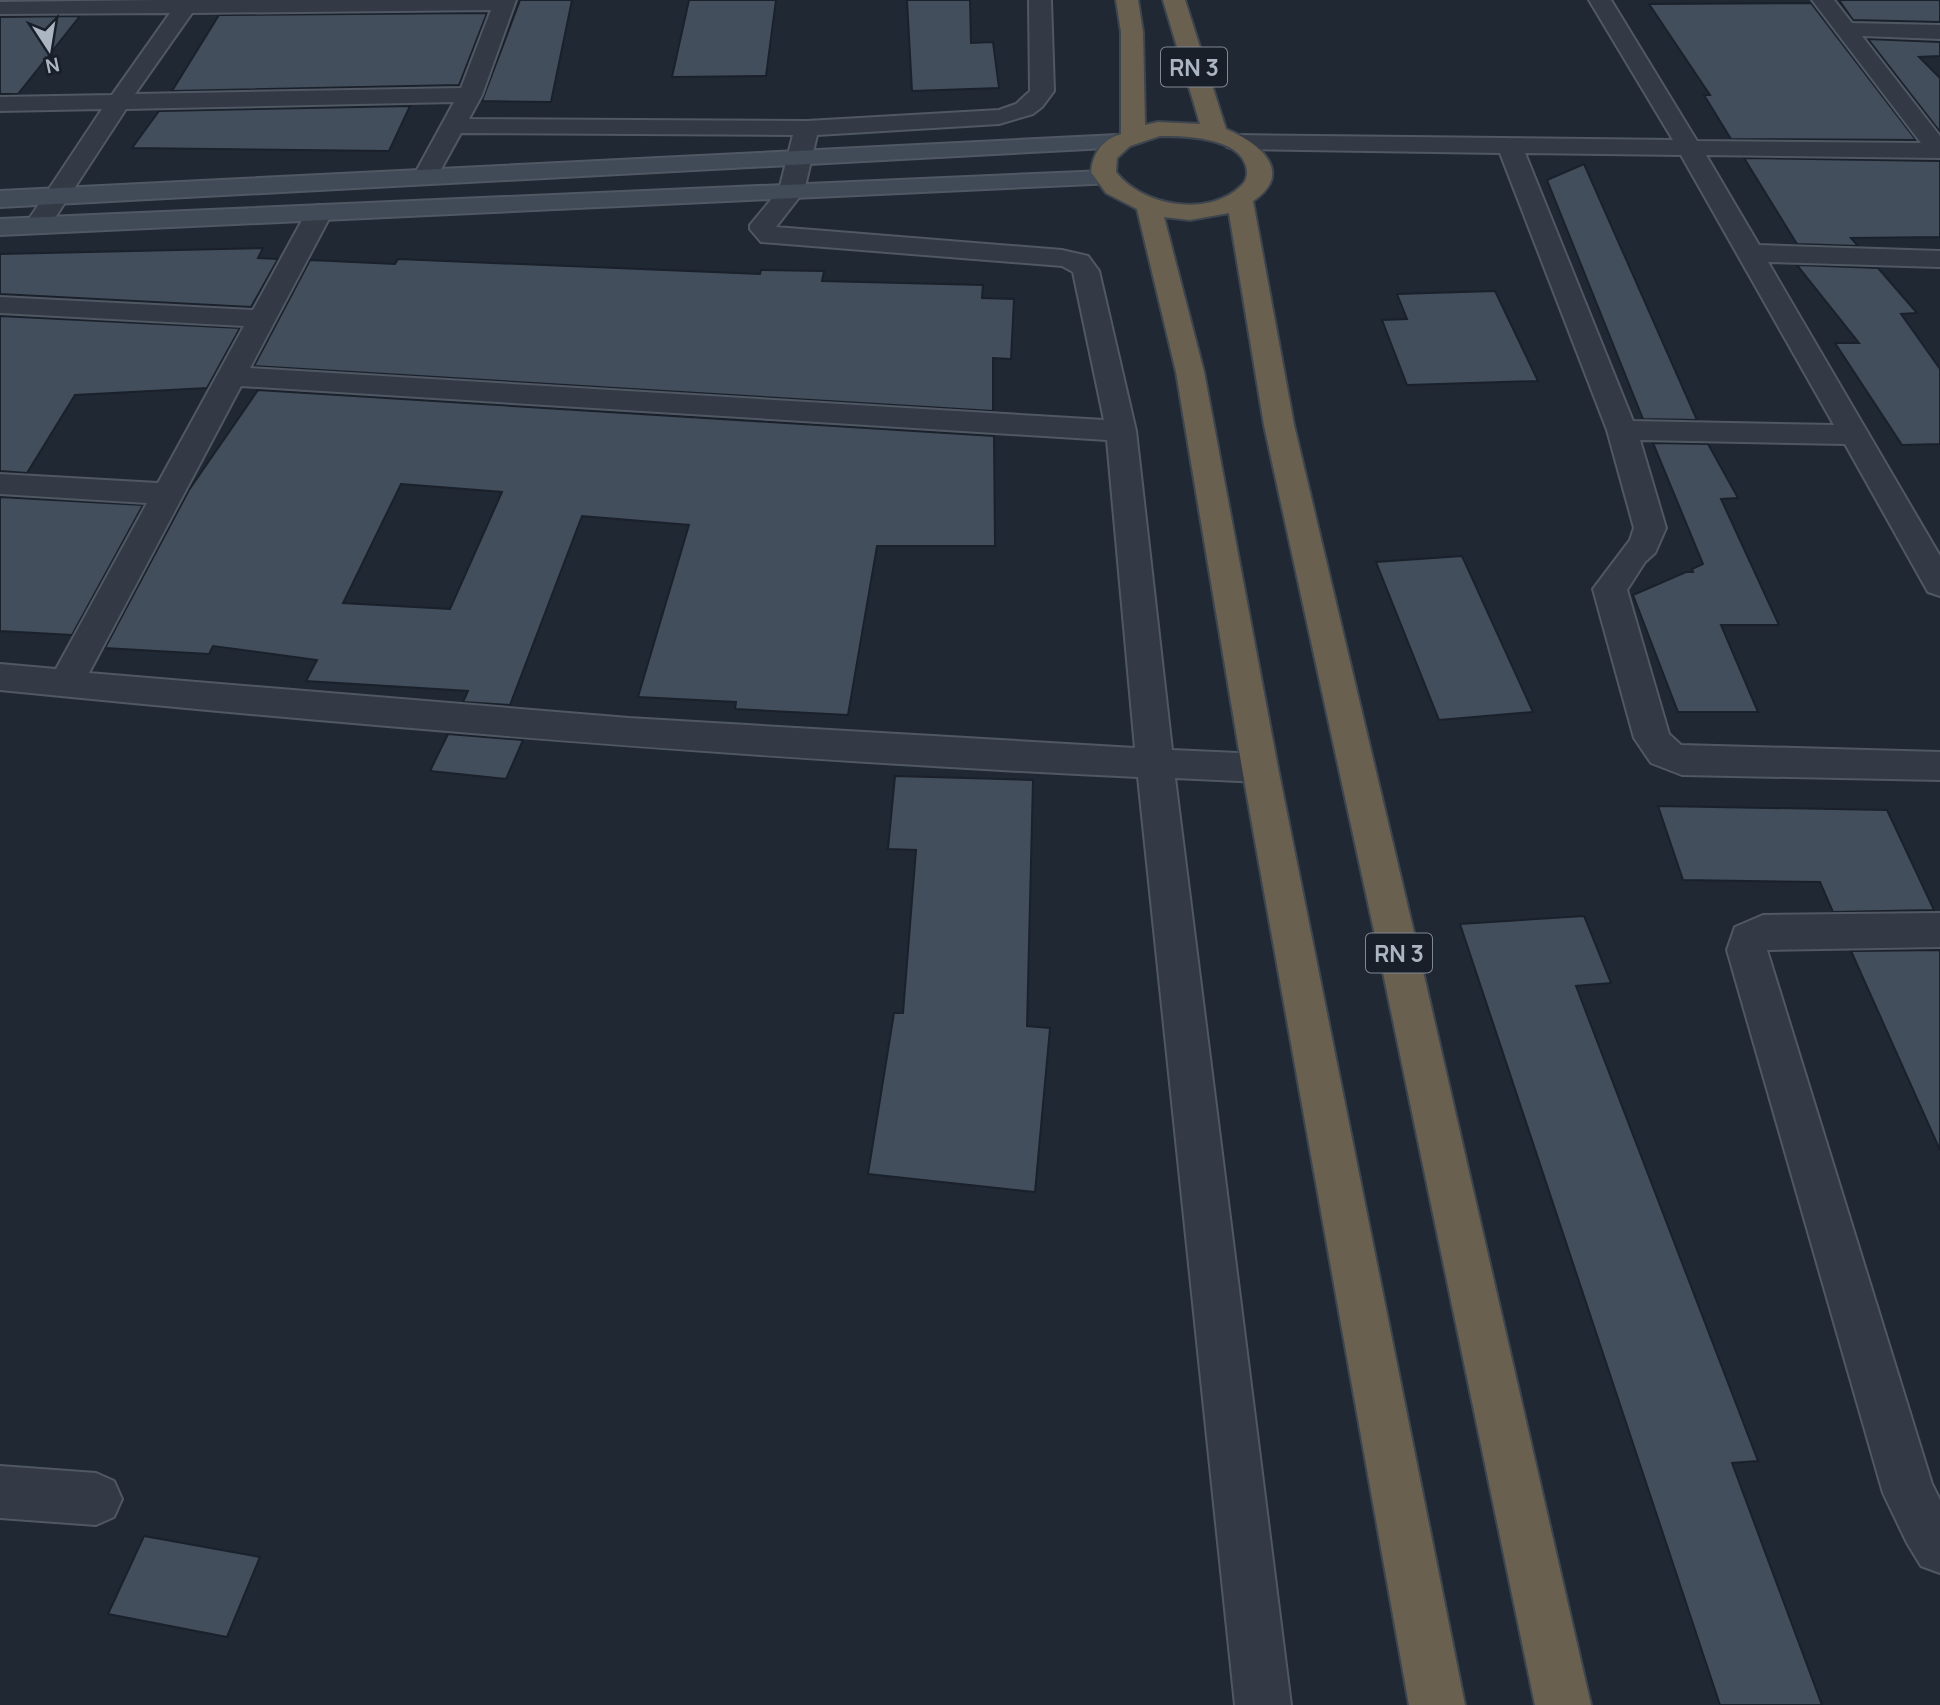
<svg xmlns="http://www.w3.org/2000/svg" width="1940" height="1705" font-family="Manrope,sans-serif">
<rect width="100%" height="100%" fill="#202834"/>
<g fill="#434e5c" stroke="#1a212b" stroke-width="2" fill-rule="evenodd">
<polygon points="520,0 572,0 551,102 482,101"/>
<polygon points="689,0 776,0 766,76 672,77"/>
<polygon points="907,0 970,0 971,43 993,42 999,88 912,91"/>
<polygon points="1839,0 1940,0 1940,22 1853,20"/>
<polygon points="1811,3 1916,140 1731,139 1704,95 1710,95 1649,4"/>
<polygon points="487,13 459,85 172,91 219,15"/>
<polygon points="80,16 18,94 0,94 0,17"/>
<polygon points="1868,39 1940,42 1940,56 1919,57 1940,78 1940,132"/>
<polygon points="410,106 389,151 132,148 159,111"/>
<polygon points="1744,158 1940,161 1940,237 1851,238 1858,246 1797,244"/>
<polygon points="1584,164 1697,420 1643,419 1547,180"/>
<polygon points="263,248 258,258 278,259 251,307 0,294 0,254"/>
<polygon points="398,259 760,274 761,270 824,271 822,281 983,285 982,298 1014,299 1011,359 993,358 993,411 254,366 310,260 395,264"/>
<polygon points="1797,265 1878,268 1917,313 1901,314 1940,369 1940,444 1902,445 1835,343 1859,343"/>
<polygon points="1495,291 1538,381 1407,385 1382,320 1407,319 1397,294"/>
<polygon points="0,316 240,328 207,388 75,395 27,473 0,471"/>
<path d="M258,390L994,436L995,546H877L848,715L735,709L736,702L638,697L689,525L582,516L510,705L463,702L468,691L306,681L317,660L213,646L209,654L105,648L189,490ZM401,484L502,492L450,609L343,603Z"/>
<polygon points="1653,443 1708,444 1738,498 1721,499 1779,625 1721,625 1758,712 1678,712 1633,595 1686,572 1693,572 1692,569 1703,564"/>
<polygon points="0,497 143,505 72,635 0,631"/>
<polygon points="1462,556 1533,712 1439,720 1376,562"/>
<polygon points="448,734 523,740 506,779 430,771"/>
<polygon points="895,776 1033,780 1027,1026 1050,1028 1035,1192 868,1174 894,1013 903,1013 916,850 888,849"/>
<polygon points="1658,806 1887,810 1934,910 1833,912 1820,882 1683,880"/>
<polygon points="1584,916 1611,983 1576,986 1758,1461 1732,1463 1822,1705 1720,1705 1460,924"/>
<polygon points="1940,950 1940,1150 1851,951"/>
<polygon points="144,1536 260,1557 227,1637 108,1614"/>
</g>
<g fill="none" stroke-linecap="round" stroke-linejoin="round">
<g stroke="#505863" stroke-width="4">
<g id="street">
<path d="M156,0H516L482,95L469,119L807,121L999,110L1016,104L1030,91L1029,0H1051L1054,91L1042,107L1033,114L999,124L817,135L804,191L776,227L1062,250L1088,256L1099,271L1136,431L1172,750L1260,754L1273,758L1278,768L1273,778L1260,782L1175,778L1291,1705H1235L1138,777C758,759 379,728 0,690V664L56,669L147,503L0,494V474L158,483L244,326L0,313V297L253,310L306,213L310,208L319,205L328,208L332,213L250,368L1104,420L1073,272L1062,266L761,242L750,229V225L779,190L793,135L461,133L434,182L425,184L416,182L413,177L454,102L126,109L47,230L38,233L29,230L25,225L102,109L0,111V97L112,95L170,13L0,14V2ZM491,10L461,88L135,94L192,13ZM241,386L1107,440L1135,748L629,718L89,673Z"/>
<path d="M1589,0H1611L1697,141L1921,143L1812,0H1834L1852,23L1940,25V39L1862,36L1940,136V158L1706,155L1759,245L1940,251V267L1768,262L1940,556V596L1928,592L1845,444L1640,440L1666,528L1655,553L1645,562L1627,590L1669,734L1681,745L1940,752V780L1682,775L1651,763L1634,738L1593,589L1630,540L1634,528L1607,430L1500,153L1236,149L1227,147L1224,142L1227,137L1236,135L1673,140ZM1525,153L1681,155L1834,425L1633,421Z"/>
<polygon points="1940,913 1940,947 1767,950 1932,1484 1940,1500 1940,1573 1921,1566 1907,1543 1883,1493 1727,950 1735,927 1763,915"/>
<polygon points="0,1466 96,1473 114,1481 122,1499 114,1517 96,1525 0,1518"/>
</g>
</g>
<g stroke="#505863" stroke-width="4">
<g id="secondary">
<polygon points="1117,135 1126,137 1129,142 1126,147 0,207 0,191"/>
<polygon points="1105,171 1114,173 1117,178 1114,183 0,235 0,219"/>
</g>
</g>
<g stroke="#3d454f" stroke-width="4">
<path id="highway" d="M1116,0H1138L1143,32L1145,125L1158,122L1200,124L1163,0H1185L1226,129C1258,142 1296,172 1253,201L1294,425L1420,958L1591,1705H1535L1380,958L1264,425L1229,213L1190,220L1164,217L1204,372L1278,768L1465,1705H1409L1242,768L1176,372L1137,209L1106,193L1091,172C1093,153 1102,140 1121,134V32ZM1160,136C1184,136 1238,137 1246,166C1248,173 1247,181 1241,186C1208,218 1142,206 1116,172L1117,158L1130,146Z"/>
</g>
<use href="#street" fill="#333a45" fill-rule="evenodd"/>
<use href="#secondary" fill="#414a57" fill-rule="evenodd"/>
<use href="#highway" fill="#6a6050" fill-rule="evenodd"/>
</g>
<g text-anchor="middle" dominant-baseline="central" stroke-width="5" stroke-linejoin="round" paint-order="stroke">
<g fill="#181f29" stroke="#808894" stroke-width="2">
<rect x="1161" y="47.5" width="66" height="39" rx="5"/>
<rect x="1366" y="933.5" width="66" height="39" rx="5"/>
</g>
<g font-size="23" font-weight="bold" fill="#acb5c2">
<text x="1194" y="67">RN 3</text>
<text x="1399" y="953">RN 3</text>
</g>
</g>
<g transform="translate(49 49) rotate(168)" stroke="#181f29" stroke-width="5" paint-order="stroke">
<path d="M0-5L12 26L0 18L-12 26Z" fill="#acb5c2"/>
<text y="-10" font-size="19" font-weight="bold" text-anchor="middle" fill="#acb5c2">N</text>
</g>
</svg>
